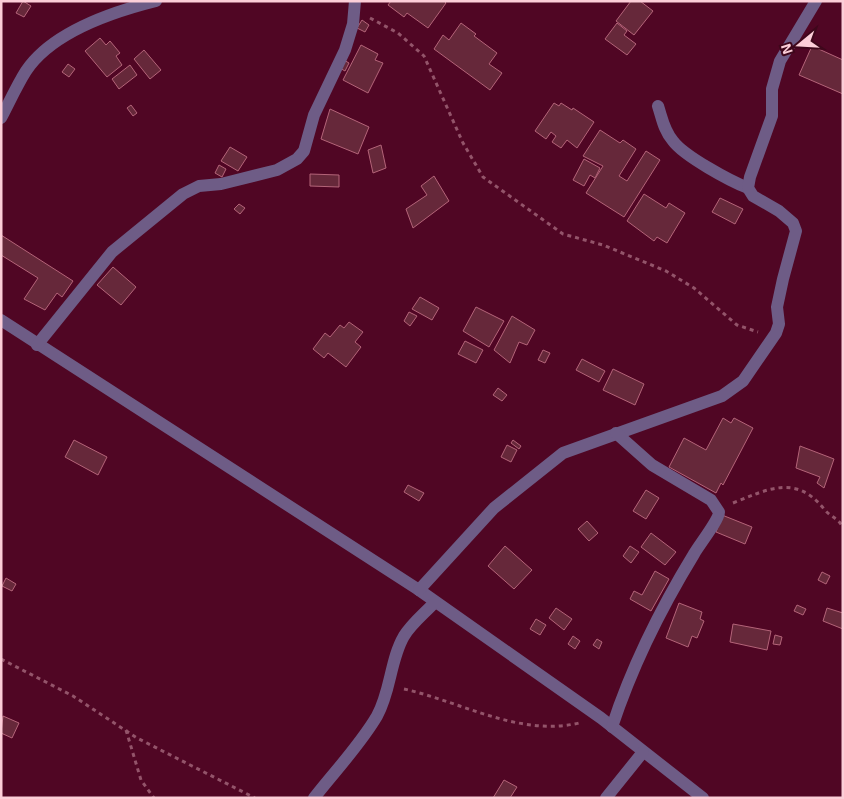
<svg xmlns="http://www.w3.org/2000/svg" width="844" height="799" font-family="'Exo 2',sans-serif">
<rect width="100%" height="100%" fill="#500624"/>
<g fill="#66283a" stroke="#b46479">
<polygon points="23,1 31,6 24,17 16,13"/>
<polygon points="391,1 444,1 446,3 428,28 407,13 404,17 388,5"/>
<polygon points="631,1 640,1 653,11 634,35 616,21"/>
<polygon points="362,20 369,25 365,32 357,28"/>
<polygon points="461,23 476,34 474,36 497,53 489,64 502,73 490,90 434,49 443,35 449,40"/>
<polygon points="617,23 627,31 624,35 636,44 627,55 605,39"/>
<polygon points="100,38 106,45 110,41 120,53 116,56 122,65 107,77 85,51"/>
<polygon points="361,45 378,54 375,60 383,63 368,93 343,80"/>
<polygon points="812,46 843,60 843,94 799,75"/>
<polygon points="144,50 161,70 150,79 134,59"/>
<polygon points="342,59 349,63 345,71 338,67"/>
<polygon points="68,64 75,69 69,77 62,72"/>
<polygon points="130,65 137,75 119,89 112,79"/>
<polygon points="554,103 559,106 561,103 572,110 573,108 594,122 577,148 567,140 561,148 552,142 556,136 551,132 546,139 535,131"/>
<polygon points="131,105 137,113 133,116 127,108"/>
<polygon points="330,109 369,127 358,154 321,139"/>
<polygon points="600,130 620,143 623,140 636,149 619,176 627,181 646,151 660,160 624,217 586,193 603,166 583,156"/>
<polygon points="381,145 386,168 373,173 368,150"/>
<polygon points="230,147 247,157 238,171 221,161"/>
<polygon points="584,159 600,168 595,178 590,175 584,186 573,180"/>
<polygon points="219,165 226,169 222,177 215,173"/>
<polygon points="310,174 339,175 339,187 310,186"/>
<polygon points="434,176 449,201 413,228 406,209 427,195 421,186"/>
<polygon points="644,194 666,208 669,203 685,213 667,243 657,237 654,241 627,221"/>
<polygon points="720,198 743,209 735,224 712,212"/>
<polygon points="239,204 245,208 240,214 234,209"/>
<polygon points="1,235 73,281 62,297 57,293 45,310 24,299 38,278 1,255"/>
<polygon points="113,267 136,287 121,305 97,285"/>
<polygon points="420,297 439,308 432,320 412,309"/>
<polygon points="476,307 504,321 489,347 463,331"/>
<polygon points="409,312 417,316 410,326 404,321"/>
<polygon points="512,316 535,330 527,345 519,342 510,363 494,350"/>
<polygon points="349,322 363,332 355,342 361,347 346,367 328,353 324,358 313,349 325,333 330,337 340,325 344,328"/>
<polygon points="465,341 483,350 476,363 458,354"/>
<polygon points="543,350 550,353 545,363 538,360"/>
<polygon points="582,359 605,371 599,382 576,370"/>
<polygon points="613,369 644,384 635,405 603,390"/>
<polygon points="498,388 507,395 502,401 493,395"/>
<polygon points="723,418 731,423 734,418 753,428 723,485 721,483 716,493 669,467 684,438 706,450"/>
<polygon points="74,440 107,457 98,475 65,457"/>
<polygon points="513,440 521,446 519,449 511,443"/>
<polygon points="507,445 517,450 511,462 501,457"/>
<polygon points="800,446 834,459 824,488 817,483 820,477 796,468"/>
<polygon points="408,485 424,493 419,501 404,492"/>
<polygon points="646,490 659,498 646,519 633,511"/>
<polygon points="722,515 752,527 745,544 716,532"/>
<polygon points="587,521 598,533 589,541 578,529"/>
<polygon points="651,533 676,552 665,565 641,547"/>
<polygon points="505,546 532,570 514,589 488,566"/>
<polygon points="630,546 639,552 631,563 623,556"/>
<polygon points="655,571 669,579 651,611 630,599 634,591 642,595"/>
<polygon points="822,572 830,576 826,584 818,580"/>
<polygon points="6,578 16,584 12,591 2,586"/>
<polygon points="679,603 702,612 700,619 704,621 697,638 692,636 688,647 666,638"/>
<polygon points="797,605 806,609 803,615 794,611"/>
<polygon points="556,608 572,619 564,630 549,618"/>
<polygon points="827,608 843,613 843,629 823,621"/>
<polygon points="536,619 546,625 540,635 530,629"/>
<polygon points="733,624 771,631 767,650 730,642"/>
<polygon points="775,635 782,637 780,645 773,644"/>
<polygon points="573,636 580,641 575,649 568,644"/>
<polygon points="597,639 602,642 599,649 593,645"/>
<polygon points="3,716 19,723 12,738 1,733"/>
<polygon points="504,780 517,787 510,798 493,798"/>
</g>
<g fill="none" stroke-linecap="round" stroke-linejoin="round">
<g stroke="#93546a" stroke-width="3" stroke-dasharray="4 4" stroke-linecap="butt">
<polyline points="370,18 398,33 424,56 463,143 483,177 563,234 603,245 666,271 694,288 737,325 758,332"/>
<path d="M733,503C768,489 796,474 824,509C830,517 839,518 843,528"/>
<polyline points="1,659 73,696 137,738 255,798"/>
<path d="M404,689C462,702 519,737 579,723"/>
<polyline points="126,730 141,780 154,798"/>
</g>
<g stroke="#6e5c86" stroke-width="12">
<path d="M658,106C662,118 664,131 673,141C684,156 730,181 748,188"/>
<path d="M1,118C9,103 17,85 26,71C52,32 112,12 156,1"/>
<polyline points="1,320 419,590 601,718 703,798"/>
<polyline points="37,345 112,252 183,194 199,186 221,184 277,170 297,159 304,151 314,115 345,50 353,24 355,1"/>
<polyline points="419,590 494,508 563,453 722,396 743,381 776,333 779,324 777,307 783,279 796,231 793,223 779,211 753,196 748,188 750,177 772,116 772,89 780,61 816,1"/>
<path d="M612,727C632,666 661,608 694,554C699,545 719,520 719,512L711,500L652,465L616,433"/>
<path d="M314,798C335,771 360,745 377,716C391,691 390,660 404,636C412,623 425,613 435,602"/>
<polyline points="606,798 643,752"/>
</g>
</g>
<rect width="844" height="799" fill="none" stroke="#fcced8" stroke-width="5"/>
<g transform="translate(799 45) rotate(252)" stroke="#3e071b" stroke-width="4" paint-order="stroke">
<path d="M0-4L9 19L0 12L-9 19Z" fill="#fcced8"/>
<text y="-8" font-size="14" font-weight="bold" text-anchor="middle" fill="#fcced8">N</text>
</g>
</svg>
